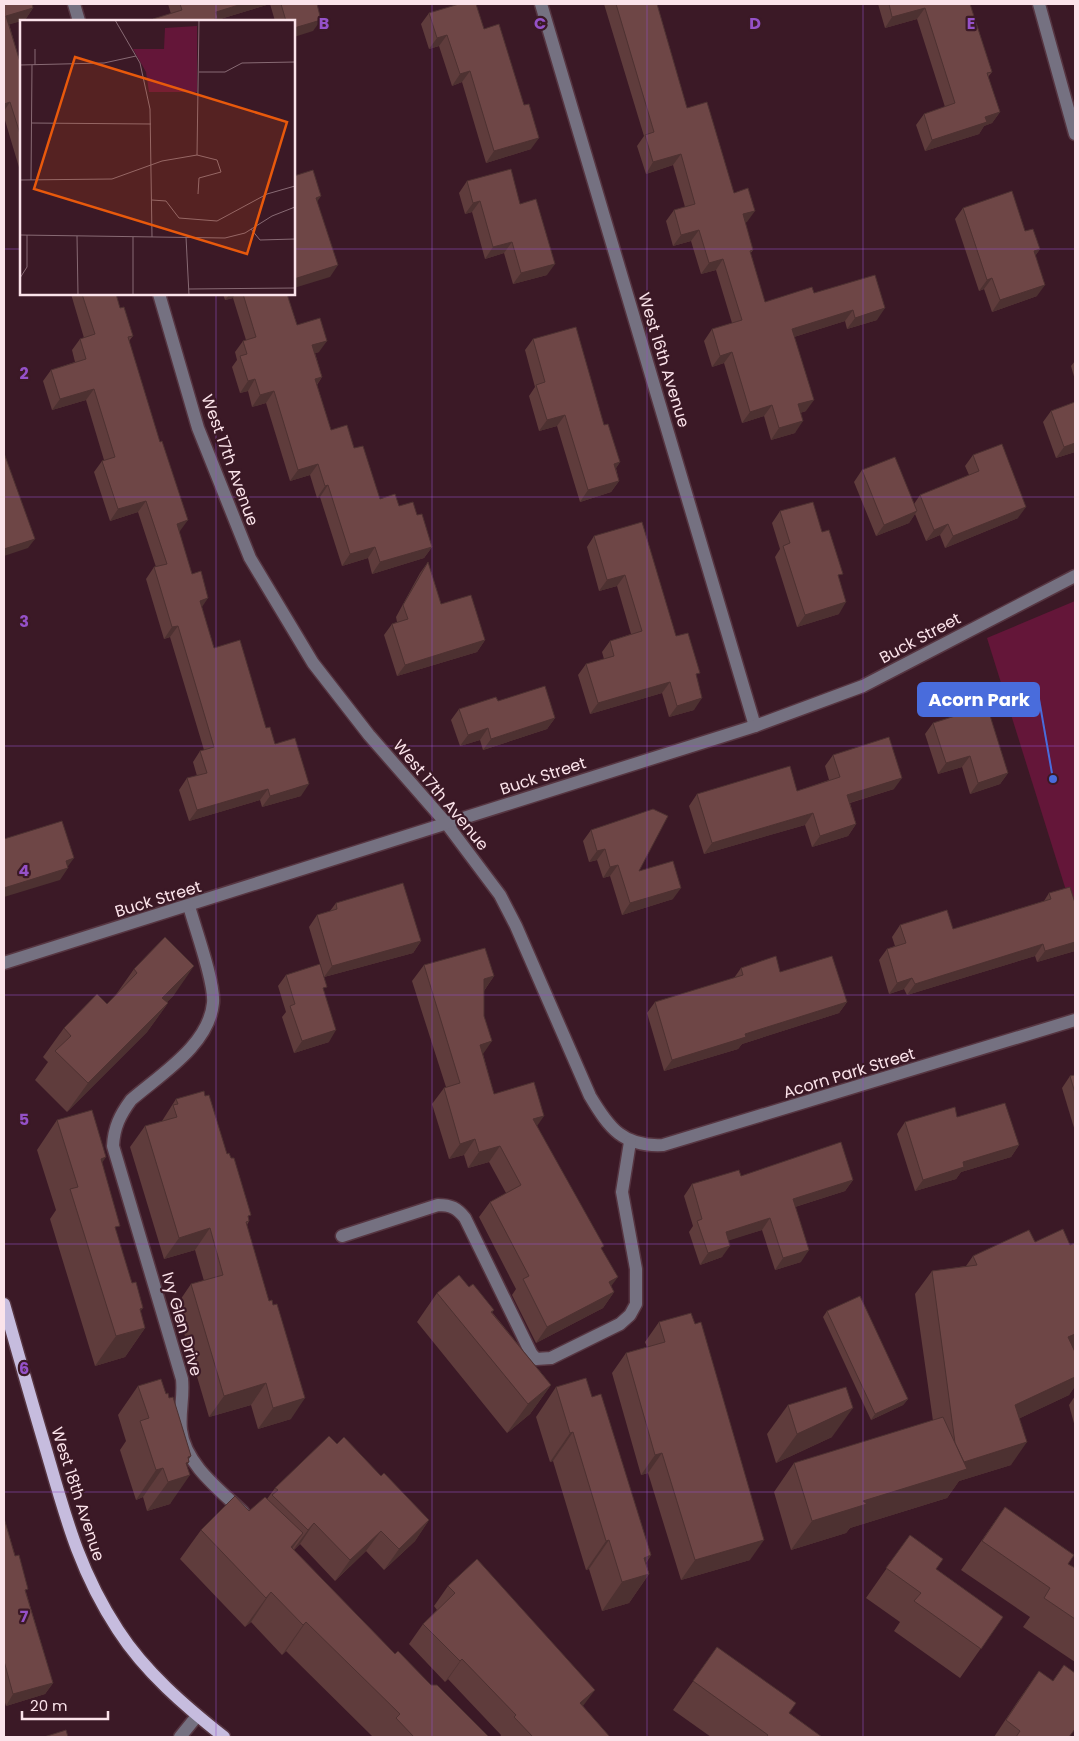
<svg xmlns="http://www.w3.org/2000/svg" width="1079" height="1741" font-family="Poppins,sans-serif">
<rect width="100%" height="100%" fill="#3b1926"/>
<polygon fill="#641639" points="1075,601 1075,919 987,638"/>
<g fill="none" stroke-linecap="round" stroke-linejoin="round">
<g stroke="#563541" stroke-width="15">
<g id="minor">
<polyline points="74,4 79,21"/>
<polyline points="541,4 755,726"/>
<polyline points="1039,4 1075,134"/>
<path d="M159,294L198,428L250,558L313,663L369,735L446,823L500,895L516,926L590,1096C609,1128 623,1147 663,1145L1075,1020"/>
<path d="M189,906C195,928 215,983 213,1003C209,1045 161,1074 131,1100C120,1115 114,1127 113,1146L182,1379C184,1397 179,1413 181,1430C185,1464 220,1490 243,1512"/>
<polyline points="4,963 755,726 863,686 1075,576"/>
<path d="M342,1236L438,1205C451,1205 457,1208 465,1218L531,1353L536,1359L551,1358L620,1324L630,1315L636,1304V1269L622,1192L630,1142"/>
<polyline points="180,1737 197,1716"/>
</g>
</g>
<g stroke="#563541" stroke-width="15">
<path id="major" d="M4,1304C18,1353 32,1403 47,1453C66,1519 80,1572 118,1630C145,1672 186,1707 224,1737"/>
</g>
<use href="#minor" stroke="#757181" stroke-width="12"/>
<use href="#major" stroke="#c6bcde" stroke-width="12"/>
</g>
<g fill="#5f3c3c">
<polygon points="4,4 33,8 25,20 9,24 20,62 21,62 21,174 4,117"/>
<polygon points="168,4 317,4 313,31 294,21 275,21 270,4 217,20 216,21 151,21 153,19 171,14"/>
<polygon points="604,4 657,4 687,108 734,193 747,222 745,222 753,250 750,254 765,302 814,293 877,320 847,329 845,321 794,337 806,411 800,413 795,433 771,440 764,416 742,423 724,363 712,367 704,341 712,329 732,323 716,270 701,274 691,241 673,246 666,221 674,210 685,207 673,165 646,174 637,146 644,136"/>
<polygon points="878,4 970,4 992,72 988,77 1000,112 992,123 984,126 979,134 925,151 916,125 924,114 945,107 917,19 885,28"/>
<polygon points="429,13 484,29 531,149 486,163 462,82 452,86 439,46 429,49 421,24"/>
<polygon points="467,181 520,204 547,275 513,284 504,253 485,259 472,212 465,214 459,193"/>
<polygon points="963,208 1025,231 1040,249 1035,256 1037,296 992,312 984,289 979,291 955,219"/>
<polygon points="71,294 116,294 120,308 133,336 129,341 180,531 179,532 214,648 266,728 301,796 262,807 260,800 189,821 179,790 187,778 197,776 193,762 200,751 204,750 170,637 164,639 146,579 154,567 156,567 138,512 110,521 94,472 102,461 104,460 86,400 52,410 43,381 51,370 75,362 72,350 80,339 84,338"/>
<polygon points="223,294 287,294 297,325 319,352 315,353 322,377 317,385 331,430 354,448 380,499 417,515 432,547 424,558 372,574 368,558 342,566 320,497 317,498 310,475 290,481 266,403 252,407 248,391 240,393 232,367 237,360 235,352 243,341 246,340 233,298 225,300"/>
<polygon points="533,339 604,425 620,462 616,468 619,481 611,492 580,502 557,426 539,431 529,396 535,387 525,350"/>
<polygon points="1075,361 1075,380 1071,366"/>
<polygon points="1075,402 1075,452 1056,458 1043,422 1051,411"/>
<polygon points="973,455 1018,518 945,548 940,535 926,541 915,514 909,523 876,536 854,482 862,470 914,504 920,495 969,475 965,466"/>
<polygon points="780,511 822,532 839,578 839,614 797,627 775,557 780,549 772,523"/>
<polygon points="594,536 676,636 697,678 694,710 669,717 662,693 590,714 578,675 586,664 604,659 602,652 610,641 631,634 617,586 599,591 587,547"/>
<polygon points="428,562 441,604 485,640 477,652 397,676 384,635 392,624 397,622 396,617 420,573"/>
<polygon points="498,701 555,718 547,729 483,750 480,740 460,746 451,720 459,709"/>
<polygon points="933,723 1008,773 1000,784 970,794 962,767 938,774 925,734"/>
<polygon points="833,755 894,789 850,803 856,824 848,836 812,847 805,825 704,854 689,806 697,794 797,791 829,780 825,766"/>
<polygon points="591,830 639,871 673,899 622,915 610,876 603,878 597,860 589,862 583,841"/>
<polygon points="1049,893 1075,903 1075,951 1037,962 1035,956 907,995 904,989 889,994 879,960 887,949 895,946 892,937 900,925 953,929 1044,901"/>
<polygon points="336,903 421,941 413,953 324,977 309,927 317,915 330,911"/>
<polygon points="424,965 494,976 484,991 483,1054 494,1094 537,1126 602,1250 611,1286 614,1292 603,1308 536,1343 512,1295 516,1289 479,1217 490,1202 506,1193 489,1162 468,1168 464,1155 449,1159 432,1104 444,1088 446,1087 412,981"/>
<polygon points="741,968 780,972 847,1002 839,1013 742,1044 738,1049 664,1071 647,1013 655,1002 734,978"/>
<polygon points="134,969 174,995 167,1002 168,1003 147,1032 67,1112 35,1080 48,1062 43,1057 64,1028 107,1004 115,996"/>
<polygon points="286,975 324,991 329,1042 294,1053 282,1017 286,1012 278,986"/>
<polygon points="1075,1075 1075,1131 1062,1088 1070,1076"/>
<polygon points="176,1099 227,1154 249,1221 247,1225 291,1419 258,1429 251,1405 209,1417 176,1306 191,1284 204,1281 195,1250 164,1259 130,1147 145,1126 162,1121"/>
<polygon points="957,1117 1019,1145 1011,1157 961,1172 956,1179 915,1191 897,1134 905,1122"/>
<polygon points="57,1120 102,1164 116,1231 145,1328 125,1357 95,1366 50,1219 56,1210 37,1150"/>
<polygon points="741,1176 853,1180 845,1191 795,1207 801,1262 775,1270 762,1230 728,1240 722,1257 700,1265 689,1232 693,1226 684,1196 692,1184"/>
<polygon points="973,1256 1074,1350 1075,1352 1075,1386 1069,1395 1020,1418 1011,1465 959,1481 947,1498 850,1528 846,1533 791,1550 774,1492 794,1463 933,1421 915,1294 932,1271 966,1266"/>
<polygon points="469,1287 494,1310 492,1312 551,1385 530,1414 507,1433 417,1322 437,1293"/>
<polygon points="827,1311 908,1399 903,1405 871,1420 823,1317"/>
<polygon points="659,1322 750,1560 681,1580 648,1473 641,1475 612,1373 626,1353 647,1347 645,1342"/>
<polygon points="138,1386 166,1394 189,1460 187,1466 170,1504 147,1511 143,1497 136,1500 120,1450 126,1441 118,1415"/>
<polygon points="556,1387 592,1397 651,1555 646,1563 649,1574 629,1603 602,1611 589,1569 586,1570 553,1461 550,1462 536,1417"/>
<polygon points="1075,1396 1075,1427 1069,1405"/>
<polygon points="788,1405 832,1437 776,1463 767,1434"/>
<polygon points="337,1444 381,1476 429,1520 415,1541 384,1570 366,1551 335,1581 300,1544 294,1550 395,1654 431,1685 489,1737 373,1737 286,1651 282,1655 251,1622 245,1627 180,1559 201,1530 249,1511 267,1499 275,1488"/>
<polygon points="1005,1507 1068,1564 1075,1568 1075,1662 1023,1627 1030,1617 961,1570"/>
<polygon points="4,1518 53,1683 45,1694 6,1706 4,1699"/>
<polygon points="910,1535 936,1569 1003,1617 960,1678 894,1631 900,1622 866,1598"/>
<polygon points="448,1586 583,1706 610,1737 500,1737 501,1735 448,1679 445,1682 409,1644 423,1624 437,1610 434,1606"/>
<polygon points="717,1647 789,1714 822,1737 711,1737 673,1710"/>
<polygon points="1039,1671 1069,1737 994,1737 1018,1701"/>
</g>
<g fill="#4d3131">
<polygon points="242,4 270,4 217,20 216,21 209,21 216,12"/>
<polygon points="33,8 25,20 4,26 6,16"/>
<polygon points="925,8 917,19 885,28 892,17"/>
<polygon points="321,20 313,31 294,37 294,28"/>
<polygon points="447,35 439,46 429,49 437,38"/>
<polygon points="470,71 462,82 452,86 460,74"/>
<polygon points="10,102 4,111 4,104"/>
<polygon points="1000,112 992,123 984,126 979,134 925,151 932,140 985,117"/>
<polygon points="539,138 531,149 486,163 494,151"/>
<polygon points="681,154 673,165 646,174 653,162"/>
<polygon points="321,196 313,208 316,198"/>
<polygon points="480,201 472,212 465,214 473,203"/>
<polygon points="755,211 747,222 735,226 743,214"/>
<polygon points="699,230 691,241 673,246 681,235"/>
<polygon points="512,242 504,253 485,259 493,247"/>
<polygon points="1040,249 1032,260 1034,251"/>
<polygon points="723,259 716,270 701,274 709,263"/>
<polygon points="555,264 547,275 513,284 521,273"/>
<polygon points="338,265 330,277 294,288 294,279"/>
<polygon points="992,278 984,289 979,291 987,280"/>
<polygon points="1045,285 1037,296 992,312 1000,300"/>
<polygon points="230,294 235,294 233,298 225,300"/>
<polygon points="885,308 877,320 847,329 855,318"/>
<polygon points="853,310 845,321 784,340 792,329"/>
<polygon points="327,341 319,352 305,357 312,345"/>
<polygon points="732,352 724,363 712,367 720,356"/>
<polygon points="322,377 314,388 315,379"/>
<polygon points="255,379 248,391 240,393 248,381"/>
<polygon points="94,389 86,400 52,410 60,399"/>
<polygon points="274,391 266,403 252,407 260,395"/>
<polygon points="814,400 806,411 790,416 798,404"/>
<polygon points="772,405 764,416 742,423 750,412"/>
<polygon points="565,415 557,426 539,431 547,420"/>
<polygon points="803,421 795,433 771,440 779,428"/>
<polygon points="1075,443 1075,452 1056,458 1064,447"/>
<polygon points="620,462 612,474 614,464"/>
<polygon points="318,464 310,475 290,481 298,470"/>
<polygon points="619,481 611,492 580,502 588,490"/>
<polygon points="328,485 320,497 317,498 325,486"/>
<polygon points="146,501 138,512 110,521 118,509"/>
<polygon points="1026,507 1018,518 945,548 953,536"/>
<polygon points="917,511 909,523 876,536 884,525"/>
<polygon points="188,520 180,531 169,535 177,524"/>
<polygon points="948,524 940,535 926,541 934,530"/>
<polygon points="35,539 28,548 4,556 4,549"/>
<polygon points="375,547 368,558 342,566 350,554"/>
<polygon points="432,547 424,558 372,574 380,562"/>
<polygon points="625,575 617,586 599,591 607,580"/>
<polygon points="208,598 200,610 200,601"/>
<polygon points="846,602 839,614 797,627 805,615"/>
<polygon points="178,626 170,637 164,639 172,627"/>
<polygon points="485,640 477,652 397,676 405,665"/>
<polygon points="670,682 662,693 590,714 598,703"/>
<polygon points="702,698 694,710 669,717 677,706"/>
<polygon points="555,718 547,729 483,750 491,739"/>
<polygon points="488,728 480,740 460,746 468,735"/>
<polygon points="970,756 962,767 938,774 946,763"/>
<polygon points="1008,773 1000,784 970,794 978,783"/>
<polygon points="902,778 894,789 839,806 847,795"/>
<polygon points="309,784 301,796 262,807 270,796"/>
<polygon points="268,789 260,800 189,821 197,810"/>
<polygon points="813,813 805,825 704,854 712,843"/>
<polygon points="856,824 848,836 812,847 820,836"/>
<polygon points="605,849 597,860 589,862 597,851"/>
<polygon points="74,858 66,869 68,868 60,880 4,897 4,888 66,861"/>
<polygon points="618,865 610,876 603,878 610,867"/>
<polygon points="681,888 673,899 622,915 630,903"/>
<polygon points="421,941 413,953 324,977 332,966"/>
<polygon points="1075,942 1075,951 1037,962 1045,951"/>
<polygon points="1043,944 1035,956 907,995 915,984"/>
<polygon points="194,966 174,995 142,1027 162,998"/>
<polygon points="494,976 483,992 484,979"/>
<polygon points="912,978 904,989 889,994 897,983"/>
<polygon points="847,1002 839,1013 742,1044 738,1049 664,1071 672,1060 745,1034"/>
<polygon points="168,1003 147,1032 67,1112 88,1083"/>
<polygon points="336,1030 329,1042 294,1053 302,1041"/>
<polygon points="492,1041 481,1057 480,1045"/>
<polygon points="544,1116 533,1132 533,1119"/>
<polygon points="475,1139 464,1155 449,1159 460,1144"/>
<polygon points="1019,1145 1011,1157 961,1172 956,1179 915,1191 923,1180 963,1162"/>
<polygon points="500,1146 489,1162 468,1168 479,1152"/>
<polygon points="106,1157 86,1187 101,1159"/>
<polygon points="853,1180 845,1191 785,1210 793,1199"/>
<polygon points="770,1218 762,1230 718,1244 726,1232"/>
<polygon points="210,1228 195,1250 164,1259 179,1238"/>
<polygon points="730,1246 722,1257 700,1265 708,1253"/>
<polygon points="809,1250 801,1262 775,1270 783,1258"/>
<polygon points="618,1277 606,1293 609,1282"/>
<polygon points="614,1292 603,1308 536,1343 547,1327"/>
<polygon points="143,1308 125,1334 145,1328 125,1357 95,1366 116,1336 140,1309"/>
<polygon points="1075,1334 1075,1350 1052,1360 1068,1337"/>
<polygon points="1075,1377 1075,1386 1069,1395 999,1428 1015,1405"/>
<polygon points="266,1383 251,1405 209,1417 224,1396"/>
<polygon points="551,1385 530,1414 507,1433 528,1404"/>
<polygon points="305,1398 291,1419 258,1429 273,1408"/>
<polygon points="908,1399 903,1405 871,1420 875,1414"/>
<polygon points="853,1408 832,1437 776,1463 797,1434"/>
<polygon points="573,1432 553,1461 550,1462 570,1433"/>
<polygon points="1027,1442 1011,1465 959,1481 947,1498 850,1528 846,1533 791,1550 812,1521 958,1464"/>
<polygon points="662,1453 648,1473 641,1475 655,1455"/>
<polygon points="191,1456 186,1463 189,1462 178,1479 190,1475 170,1504 147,1511 168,1482 188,1457"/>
<polygon points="163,1468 143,1497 136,1500 156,1470"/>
<polygon points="429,1520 415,1541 384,1570 399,1549"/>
<polygon points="314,1523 300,1544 293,1550 308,1530"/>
<polygon points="381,1531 366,1551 335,1581 350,1560"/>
<polygon points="303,1533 282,1563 291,1547"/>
<polygon points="609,1540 589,1569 586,1570 606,1541"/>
<polygon points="764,1540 750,1560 681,1580 695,1560"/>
<polygon points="651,1555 635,1578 649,1574 629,1603 602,1611 622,1582 644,1558"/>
<polygon points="271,1592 251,1622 245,1627 266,1598"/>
<polygon points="306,1622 286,1651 282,1655 303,1625"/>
<polygon points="462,1659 448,1679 445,1682 460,1661"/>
<polygon points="53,1683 45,1694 6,1706 13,1694"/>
<polygon points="595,1690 580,1710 580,1703"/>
</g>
<g fill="#6e4646" stroke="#4d3131">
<polygon points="4,4 32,4 33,8 6,16 20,62 21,62 21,137 10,102 4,104"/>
<polygon points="180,4 242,4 216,12 218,18 209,21 153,21 153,19 182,10"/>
<polygon points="281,4 317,4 321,20 294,28 294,21 286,21"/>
<polygon points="459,4 476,4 484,29 499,24 524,105 529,104 539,138 494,151 470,71 460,74 447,35 437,38 429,13"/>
<polygon points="616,4 657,4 687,108 707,102 734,193 748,188 755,211 743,214 753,250 750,251 765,302 812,287 814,293 875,275 885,308 855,318 853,310 792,329 814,400 798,404 803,421 779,428 772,405 750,412 732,352 720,356 712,329 742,320 723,259 709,263 699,230 681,235 674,210 695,204 681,154 653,162 645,135 654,132"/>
<polygon points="889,4 970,4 992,72 987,73 1000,112 985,117 987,122 932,140 924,114 955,103 925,8 892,17"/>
<polygon points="511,169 520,204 536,199 555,264 521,273 512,242 493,247 480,201 473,203 467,181"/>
<polygon points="313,170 321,196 316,198 338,265 294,279 294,176"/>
<polygon points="1012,191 1025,231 1033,229 1040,249 1034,251 1045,285 1000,300 992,278 987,280 963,208"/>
<polygon points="82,294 116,294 120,308 124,307 133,336 128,337 160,442 162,441 188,520 177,524 192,574 201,571 208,598 200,601 214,648 240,640 266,728 270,727 275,744 295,738 309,784 270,796 268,789 197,810 187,778 207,773 200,751 214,747 178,626 172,627 154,567 167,564 146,501 118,509 102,461 115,457 94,389 60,399 51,370 86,359 80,339 95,334"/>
<polygon points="243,294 287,294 297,325 320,318 327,341 312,345 322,377 315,379 331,430 347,425 354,448 363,446 380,499 395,494 399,506 413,502 417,515 422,514 432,547 380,562 375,547 350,554 328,485 325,486 318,464 298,470 274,391 260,395 255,379 248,381 240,356 247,354 243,341 256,337"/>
<polygon points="576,327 604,425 608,424 620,462 614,464 619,481 588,490 565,415 547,420 536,385 545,382 533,339"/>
<polygon points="1075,402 1075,443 1064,447 1051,411"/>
<polygon points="1002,444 1026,507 953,536 948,524 934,530 920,495 979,471 973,455"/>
<polygon points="4,453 35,539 4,549"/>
<polygon points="895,457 917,511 884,525 862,470"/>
<polygon points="813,502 822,532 829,530 843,574 838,575 846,602 805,615 783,546 790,543 780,511"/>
<polygon points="642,522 676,636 688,633 700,673 696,674 702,698 677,706 670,682 598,703 586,664 614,656 610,641 642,631 625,575 607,580 594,536"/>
<polygon points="428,562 441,604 471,595 485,640 405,665 392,624 408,619 403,605"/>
<polygon points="545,686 555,718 491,739 488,728 468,735 459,709 496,697 498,701"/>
<polygon points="987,706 1008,773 978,783 970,756 946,763 933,723"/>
<polygon points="889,737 902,778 847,795 856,824 820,836 813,813 712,843 697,794 790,766 797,791 840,777 833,755"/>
<polygon points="653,809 668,816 639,871 673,861 681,888 630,903 618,865 610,867 605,849 597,851 591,830"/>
<polygon points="62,821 74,858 66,861 68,868 4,888 4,839"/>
<polygon points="403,883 421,941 332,966 317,915 337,909 336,903"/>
<polygon points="1070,887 1075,903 1075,942 1045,951 1043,944 915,984 912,978 897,983 887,949 906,943 900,925 947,910 953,929 1051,899 1049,893"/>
<polygon points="165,937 194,966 162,998 168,1003 88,1083 55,1051 71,1036 64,1028 97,994 107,1004 137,973 134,969"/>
<polygon points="485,948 494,976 484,979 484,1016 492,1041 480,1045 494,1094 534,1082 544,1116 533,1119 604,1246 601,1248 618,1277 609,1282 614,1292 547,1327 523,1279 529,1276 490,1202 521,1185 500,1146 479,1152 475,1139 460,1144 444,1088 460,1083 424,965"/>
<polygon points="776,956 780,972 832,956 847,1002 745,1034 746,1037 672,1060 655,1002 743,975 741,968"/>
<polygon points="320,964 327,987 323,988 336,1030 302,1041 290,1006 295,1004 286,975"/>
<polygon points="1075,1075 1075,1093 1070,1076"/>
<polygon points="204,1091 205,1096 209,1095 227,1154 229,1153 231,1158 234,1158 251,1215 248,1216 249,1221 246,1222 269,1301 272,1300 273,1305 277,1304 305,1398 273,1408 266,1383 224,1396 191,1284 223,1275 210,1228 179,1238 145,1126 177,1117 173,1105 178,1104 176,1099"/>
<polygon points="1005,1103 1019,1145 963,1162 964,1167 923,1180 905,1122 955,1107 957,1117"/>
<polygon points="92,1110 106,1157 101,1159 120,1226 115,1227 132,1283 136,1282 143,1308 140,1309 145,1328 116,1336 70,1189 78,1187 57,1120"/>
<polygon points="841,1142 853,1180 793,1199 809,1250 783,1258 770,1218 726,1232 730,1246 708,1253 697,1221 702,1219 692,1184 739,1170 741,1176"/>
<polygon points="1063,1229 1070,1245 1075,1243 1075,1334 1068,1337 1075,1352 1075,1377 1015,1405 1027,1442 964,1462 955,1443 932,1271 977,1265 973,1256 1029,1230 1035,1242"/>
<polygon points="459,1275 469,1287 473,1284 494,1310 491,1312 551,1385 528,1404 437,1293"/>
<polygon points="860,1296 908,1399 875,1414 827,1311"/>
<polygon points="691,1313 695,1324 701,1322 764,1540 695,1560 662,1453 655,1455 626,1353 665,1342 659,1322"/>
<polygon points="586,1378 592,1397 601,1394 651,1555 644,1558 649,1574 622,1582 609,1540 606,1541 573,1432 570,1433 556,1387"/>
<polygon points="161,1379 166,1394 168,1393 169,1398 173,1397 191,1456 188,1457 189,1462 186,1463 190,1475 168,1482 163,1468 156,1470 140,1421 149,1418 138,1386"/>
<polygon points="846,1387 853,1408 797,1434 788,1405"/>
<polygon points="943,1417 967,1469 863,1501 867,1504 812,1521 794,1463"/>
<polygon points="329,1436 337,1444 344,1437 381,1476 384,1473 429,1520 399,1549 381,1531 350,1560 314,1523 308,1530 272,1495 278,1490 275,1488"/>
<polygon points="235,1496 249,1511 265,1497 303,1533 291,1547 395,1654 398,1651 431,1685 437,1685 489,1737 414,1737 396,1718 400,1714 306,1622 303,1625 271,1592 266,1598 201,1530"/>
<polygon points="1005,1507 1074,1555 1068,1564 1075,1568 1075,1619 1044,1598 1050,1588 982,1541"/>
<polygon points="4,1518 15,1556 19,1555 28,1589 25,1590 53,1683 13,1694 4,1661"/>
<polygon points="910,1535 943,1559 936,1569 1003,1617 981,1649 914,1601 921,1593 886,1568"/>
<polygon points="477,1559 595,1690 580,1703 610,1737 533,1737 514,1717 516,1715 462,1659 460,1661 423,1624 455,1593 448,1586"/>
<polygon points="717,1647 796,1703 789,1713 822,1737 766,1737 768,1735 693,1681"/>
<polygon points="1064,1665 1075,1673 1075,1729 1069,1737 1016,1737 1020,1731 1006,1720 1039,1671 1053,1681"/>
<polygon points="66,1730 68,1737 44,1737"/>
</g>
<path fill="none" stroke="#9551c8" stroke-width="1" stroke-opacity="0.55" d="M216,4V21M432,4V1737M647,4V1737M863,4V1737M4,249H21M294,249H1075M216,294V1737M4,497H1075M4,746H1075M4,995H1075M4,1244H1075M4,1492H1075"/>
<g text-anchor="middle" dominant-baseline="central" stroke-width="4.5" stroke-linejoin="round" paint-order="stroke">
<g font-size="16" fill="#fbe3ea" stroke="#3b1926">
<text transform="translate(664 360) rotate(73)">West 16th Avenue</text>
<text transform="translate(230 460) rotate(70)">West 17th Avenue</text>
<text transform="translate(920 638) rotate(-28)">Buck Street</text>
<text transform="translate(543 776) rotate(-18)">Buck Street</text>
<text transform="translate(441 795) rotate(50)">West 17th Avenue</text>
<text transform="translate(158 899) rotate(-17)">Buck Street</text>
<text transform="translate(849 1073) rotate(-17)">Acorn Park Street</text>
<text transform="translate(182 1324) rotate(74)">Ivy Glen Drive</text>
<text transform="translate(78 1494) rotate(72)">West 18th Avenue</text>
</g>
</g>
<g transform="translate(20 20)">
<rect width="275" height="275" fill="#3b1926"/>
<path d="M177,6V72H129L126,52L113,29H144L145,8Z" fill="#641639"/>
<path fill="none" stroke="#886a74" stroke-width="1" d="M95,0L120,43L130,89L132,217M0,45L84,43L116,36M15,45V29M179,52H205L222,43L275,42M11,103L131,104M177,135L179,0M0,160L92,159L142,141L177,135L197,140L201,152L179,158L178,174M11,160L12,45M132,180L146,181L159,198L197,201L247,174L275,166M231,209L240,220L275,219M0,215L205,218L225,213L252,196L275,187M57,216L58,275M113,217V275M166,217L169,275M0,258L7,247V215M169,269L275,268"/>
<path fill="#e8590c" fill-opacity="0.15" stroke="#e8590c" stroke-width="2.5" d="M55,37L267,102L227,234L14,169Z"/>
<rect width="275" height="275" fill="none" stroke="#fbe3ea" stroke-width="2.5"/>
</g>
<g font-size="16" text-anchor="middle" font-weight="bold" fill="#9551c8" stroke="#3b1926" stroke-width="4.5" stroke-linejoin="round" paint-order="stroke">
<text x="324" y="29">B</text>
<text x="540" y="29">C</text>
<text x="755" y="29">D</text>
<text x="971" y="29">E</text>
<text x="24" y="379">2</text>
<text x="24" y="627">3</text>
<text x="24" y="876">4</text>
<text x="24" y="1125">5</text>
<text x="24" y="1374">6</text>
<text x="24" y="1622">7</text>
</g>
<path fill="none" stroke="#496cdc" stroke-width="2" d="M1053 779L1039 699"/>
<circle fill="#496cdc" stroke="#3b1926" stroke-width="2" cx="1053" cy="779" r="5"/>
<rect fill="#496cdc" stroke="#496cdc" stroke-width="2" x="918" y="683" width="121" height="33" rx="5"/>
<g font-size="18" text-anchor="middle" font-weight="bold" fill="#fff">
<text x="979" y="706">Acorn Park</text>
</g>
<rect width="1079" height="1741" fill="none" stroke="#fbe3ea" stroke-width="10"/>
<path d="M22 1711v8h86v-8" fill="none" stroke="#fbe3ea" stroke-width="2.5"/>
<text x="30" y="1711" font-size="15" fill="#fbe3ea" stroke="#3b1926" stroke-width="4" paint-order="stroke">20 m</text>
</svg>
